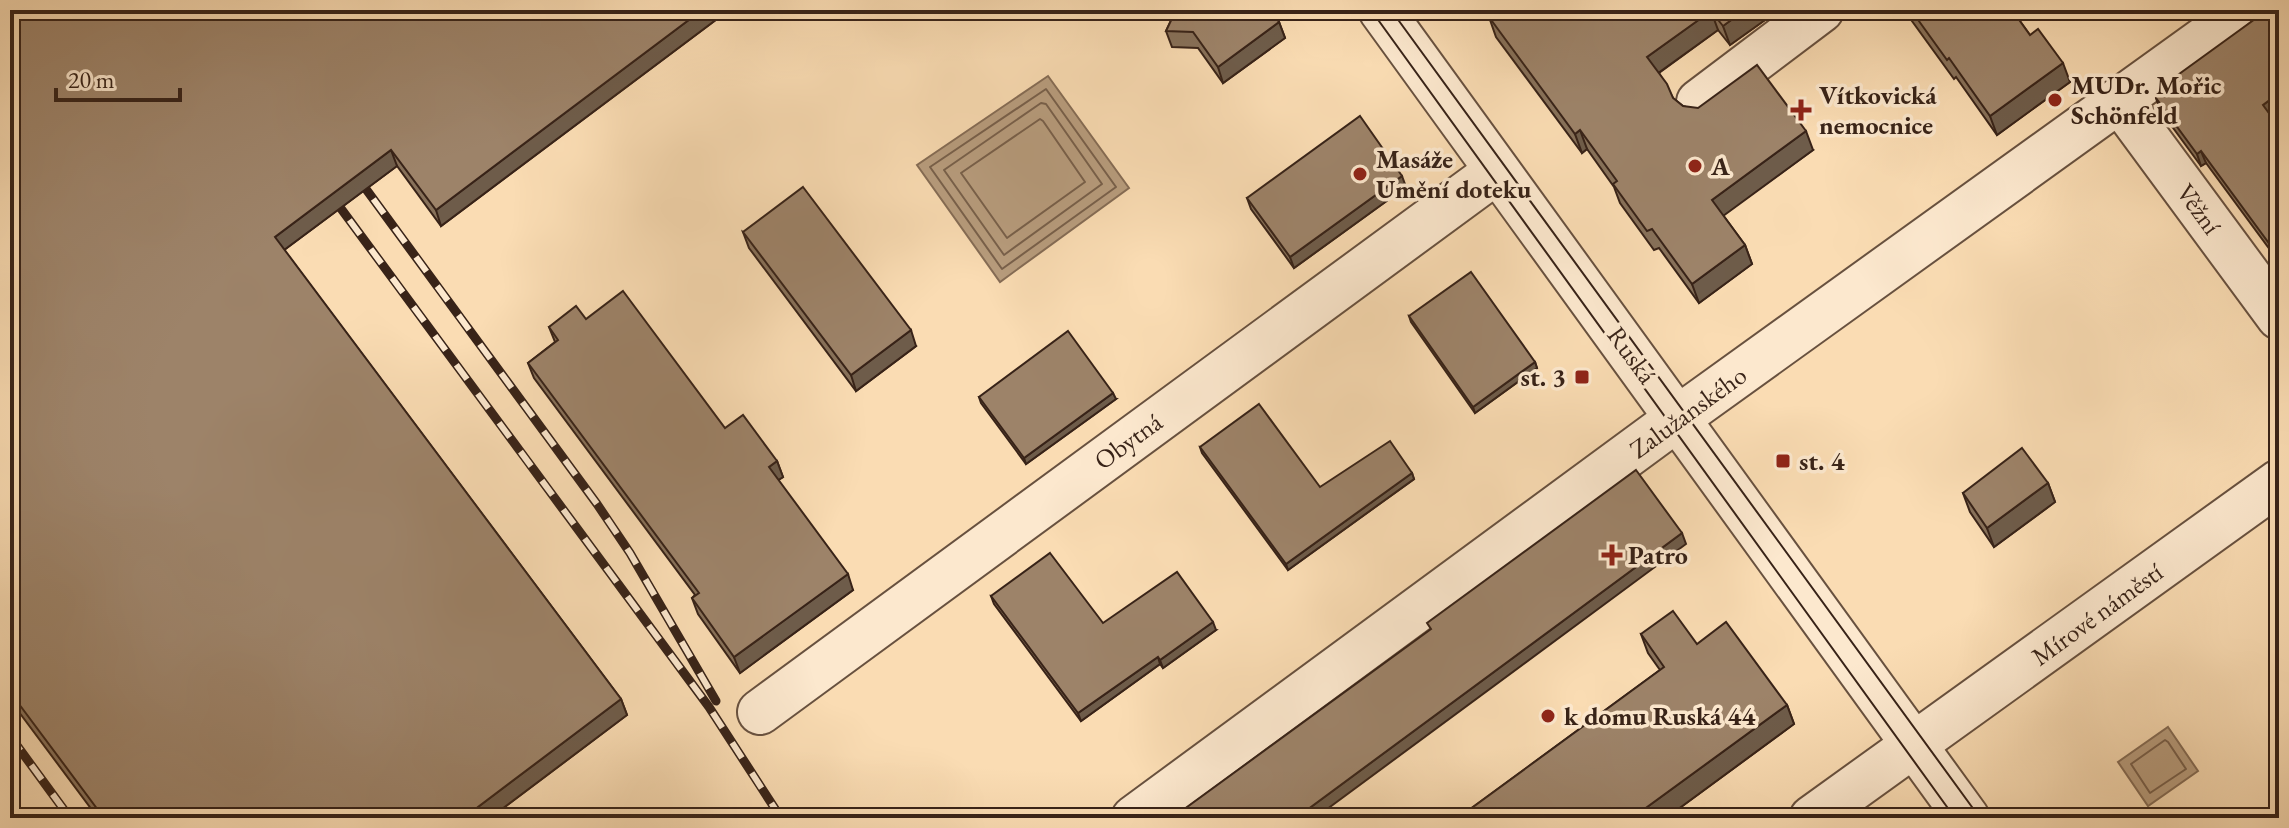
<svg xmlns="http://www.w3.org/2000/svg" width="2289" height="828" font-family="'EB Garamond',serif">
<rect width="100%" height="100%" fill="#fadcb3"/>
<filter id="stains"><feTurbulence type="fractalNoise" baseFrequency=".0025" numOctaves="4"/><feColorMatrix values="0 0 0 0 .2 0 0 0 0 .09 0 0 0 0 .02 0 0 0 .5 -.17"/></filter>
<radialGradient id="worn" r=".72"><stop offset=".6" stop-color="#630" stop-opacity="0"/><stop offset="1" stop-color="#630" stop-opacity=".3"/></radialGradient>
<g fill="#b89d7e" stroke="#856c55" stroke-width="2">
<polygon points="1048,76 1129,188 1000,282 917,165"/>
<polygon points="2168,727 2198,771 2148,806 2118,762"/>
</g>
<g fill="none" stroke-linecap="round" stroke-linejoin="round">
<g stroke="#78604b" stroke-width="2">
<polygon points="1046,89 1116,187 1002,269 930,167"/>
<polygon points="1041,103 1046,104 1102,184 1004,255 944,170"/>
<polygon points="1040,119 1043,121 1085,182 1007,238 961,173"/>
<polygon points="2165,740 2168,742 2186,769 2150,793 2131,764"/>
</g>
<g stroke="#68513f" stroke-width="48">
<g id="minor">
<polyline points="1381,10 1967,818"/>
<polyline points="2119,100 2279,317"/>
<polyline points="1699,102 1821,10"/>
<polyline points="760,712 1497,171"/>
<polyline points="1134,818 1678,418 2245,10"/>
<polyline points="1812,818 2279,482"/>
</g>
</g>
<use href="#minor" stroke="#fce8ce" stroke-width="44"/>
<g stroke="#382318" stroke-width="2">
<polyline points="1371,10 1955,818"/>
<polyline points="1391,10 1980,818"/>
</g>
<g stroke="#382318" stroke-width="9">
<g id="rail">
<polyline points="352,170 597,504 630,553 716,701"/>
<polyline points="328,191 709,707 781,818"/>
<polyline points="10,736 70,818"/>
<polyline points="10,814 13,818"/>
</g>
</g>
<use href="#rail" stroke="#fce8ce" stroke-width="6" stroke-dasharray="18" stroke-linecap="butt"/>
</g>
<g fill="#87715a" stroke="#382318" stroke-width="2">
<polygon points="10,10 729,10 441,226 397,166 284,250 621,699 627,715 490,818 98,818 10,700"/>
<polygon points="1171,10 1280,10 1274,15 1279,22 1285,38 1223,83 1198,48 1172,47 1166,31 1174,14"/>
<polygon points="1779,10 1730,45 1718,30 1659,73 1673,98 1683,106 1813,150 1723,215 1745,245 1752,264 1699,303 1659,248 1654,250 1620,203 1614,187 1587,149 1582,153 1496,37 1489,17"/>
<polygon points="1904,10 2012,10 2030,35 2070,82 1997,135 1956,77 1954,79"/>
<polygon points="2255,19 2279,108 2270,114 2279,127 2279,262 2206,163 2201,166 2160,110 2156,98"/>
<polygon points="1406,187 1294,268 1251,209 1247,198"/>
<polygon points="743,232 916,346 856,391 749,248"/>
<polygon points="1409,316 1535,362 1537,368 1475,413 1411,322"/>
<polygon points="586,319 725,428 777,461 783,477 778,480 853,590 740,673 698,614 692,598 695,595 534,378 528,363 555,342 549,327"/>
<polygon points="979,397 1116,399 1026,464 981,403"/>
<polygon points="1200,447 1320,487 1412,473 1414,479 1288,570 1202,453"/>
<polygon points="2048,483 2055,502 1994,547 1970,512 1963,493"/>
<polygon points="991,596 1103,623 1216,630 1163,668 1160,664 1081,721 994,604"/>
<polygon points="1641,634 1697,644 1787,705 1794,724 1666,818 1458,818 1660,670 1648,653"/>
</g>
<g fill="#6e5c4a" stroke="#382318" stroke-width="2">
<polygon points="702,10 729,10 441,226 436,210"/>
<polygon points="1745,10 1779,10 1730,45 1723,26"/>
<polygon points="1711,11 1718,30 1654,76 1647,57"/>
<polygon points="1279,22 1285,38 1223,83 1218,67"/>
<polygon points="2063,63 2070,82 1997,135 1990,116"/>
<polygon points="2279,93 2279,108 2267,116 2263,105"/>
<polygon points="1580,130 1587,149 1582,153 1575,134"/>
<polygon points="1806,131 1813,150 1719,219 1712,200"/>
<polygon points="391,150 397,166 280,253 275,237"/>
<polygon points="2201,151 2206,163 2201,166 2197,154"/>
<polygon points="1402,176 1406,187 1294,268 1290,257"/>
<polygon points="1745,245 1752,264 1699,303 1692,284"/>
<polygon points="911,330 916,346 856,391 851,375"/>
<polygon points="1535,362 1537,368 1475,413 1473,407"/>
<polygon points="1113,393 1116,399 1026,464 1024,458"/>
<polygon points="777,461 783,477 774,483 769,467"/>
<polygon points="1412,473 1414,479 1288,570 1286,564"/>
<polygon points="2048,483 2055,502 1994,547 1987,528"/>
<polygon points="1682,533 1686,544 1315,818 1296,818"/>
<polygon points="848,574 853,590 740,673 734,657"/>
<polygon points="1213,622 1216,630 1163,668 1160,660"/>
<polygon points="1158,657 1160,664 1081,721 1078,713"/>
<polygon points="621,699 627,715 490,818 482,818 478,807"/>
<polygon points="1787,705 1794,724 1666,818 1632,818"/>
</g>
<g fill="#9d8369" stroke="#382318" stroke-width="2">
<polygon points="10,10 702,10 436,210 391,150 275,237 621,699 478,807 486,818 104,818 10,692"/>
<polygon points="1176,10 1270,10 1279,22 1218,67 1193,32 1166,31"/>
<polygon points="1499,10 1745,10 1723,26 1711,11 1647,57 1667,84 1673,98 1683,106 1698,108 1757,65 1806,131 1712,200 1745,245 1692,284 1652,229 1647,231 1613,184 1617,181 1580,130 1575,134 1489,17"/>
<polygon points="1911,10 2012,10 2030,35 2038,29 2063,63 1990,116 1949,58 1947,60"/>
<polygon points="2263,10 2279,10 2279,93 2263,105 2279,127 2279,257 2201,151 2197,154 2156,98 2157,90 2255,19"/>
<polygon points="1360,116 1402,176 1290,257 1247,198"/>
<polygon points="803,187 911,330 851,375 743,232"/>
<polygon points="1471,272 1535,362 1473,407 1409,316"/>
<polygon points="623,291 725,428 743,415 777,461 769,467 848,574 734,657 692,598 699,593 528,363 558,340 549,327 576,306 586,319"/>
<polygon points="1068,331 1113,393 1024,458 979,397"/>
<polygon points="1259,404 1320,487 1390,441 1412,473 1286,564 1200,447"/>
<polygon points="2022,448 2048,483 1987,528 1963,493"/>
<polygon points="1636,470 1682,533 1296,818 1189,818 1183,810 1431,629 1427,623"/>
<polygon points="1050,553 1103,623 1177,572 1213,622 1160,660 1158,657 1078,713 991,596"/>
<polygon points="1673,611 1697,644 1726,622 1787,705 1632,818 1458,818 1664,667 1641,634"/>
</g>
<g fill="#8f2418" stroke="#fce8ce" stroke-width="3">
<circle cx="2055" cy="100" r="8"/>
<path d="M1797 98h8v8h8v8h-8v8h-8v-8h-8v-8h8z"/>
<circle cx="1695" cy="166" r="8"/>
<circle cx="1360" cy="174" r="8"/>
<rect x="1574" y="369" width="16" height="16" rx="4"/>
<rect x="1775" y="453" width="16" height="16" rx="4"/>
<path d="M1608 543h8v8h8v8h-8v8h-8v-8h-8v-8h8z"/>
<circle cx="1548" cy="716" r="8"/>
</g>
<g text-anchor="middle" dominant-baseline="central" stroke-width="7" stroke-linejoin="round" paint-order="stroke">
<g font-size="26" font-weight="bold" fill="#382318" stroke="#fce8ce" text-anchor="start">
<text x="2071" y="85">MUDr. Mořic<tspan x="2071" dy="30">Schönfeld</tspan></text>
<text x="1819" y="95">Vítkovická<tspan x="1819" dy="30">nemocnice</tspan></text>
<text x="1376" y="159">Masáže<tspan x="1376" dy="30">Umění doteku</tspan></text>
<text x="1711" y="166">A</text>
<text x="1566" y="377" text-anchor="end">st. 3</text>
<text x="1799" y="461">st. 4</text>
<text x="1628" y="555">Patro</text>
<text x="1564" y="716">k domu Ruská 44</text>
</g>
<g font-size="26" fill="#382318" stroke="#fce8ce">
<text transform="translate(2199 209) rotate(54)">Věžní</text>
<text transform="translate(1632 355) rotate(54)">Ruská</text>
<text transform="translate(1688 412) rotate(-36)">Zalužanského</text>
<text transform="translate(1128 441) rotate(-36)">Obytná</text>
<text transform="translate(2097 614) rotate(-36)">Mírové náměstí</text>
</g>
</g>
<rect width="2289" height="828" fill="none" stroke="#fadcb3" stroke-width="40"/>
<rect x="12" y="12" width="2265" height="804" fill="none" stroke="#382318" stroke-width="4"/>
<rect x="20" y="20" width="2249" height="788" fill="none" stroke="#382318" stroke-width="2"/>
<path d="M56 88v12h124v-12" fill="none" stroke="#382318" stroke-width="4"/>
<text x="68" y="88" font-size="24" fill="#382318" stroke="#fce8ce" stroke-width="6" paint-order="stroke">20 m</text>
<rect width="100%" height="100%" filter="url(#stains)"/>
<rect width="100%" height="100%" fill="url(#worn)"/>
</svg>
